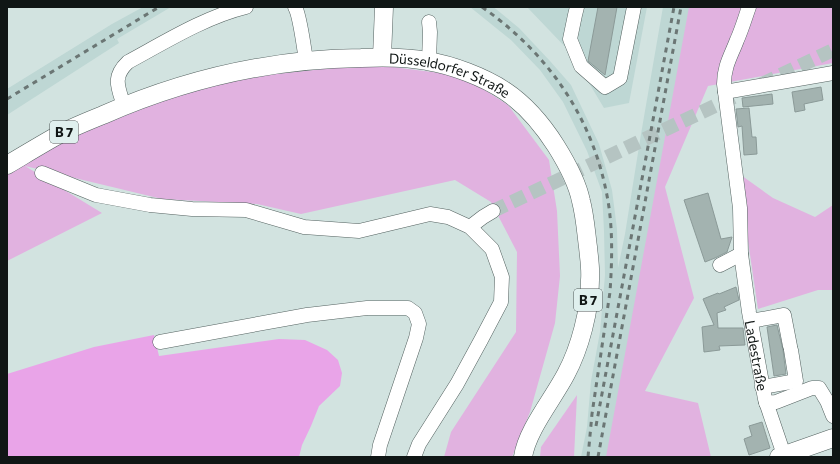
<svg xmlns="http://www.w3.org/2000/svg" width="840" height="464" font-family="Commissioner,sans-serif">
<rect width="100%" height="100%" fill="#d2e3e0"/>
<g fill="#bed7d4">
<polygon points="143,7 171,7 117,39 119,43 7,115 7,89 112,24"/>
<polygon points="470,7 493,7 496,9 519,28 550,61 571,85 599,144 612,190 617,229 618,268 625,234 641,134 663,7 692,7 607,457 581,457 587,427 591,381 600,332 605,275 604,231 602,192 587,151 563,102 540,70 511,40"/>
<polygon points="527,7 647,7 629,103 604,108 571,53"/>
</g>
<g fill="#e1b2e0">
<polygon points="689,7 833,7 833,63 708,86 665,187 694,298 645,391 698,403 711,457 606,457"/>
<polygon points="370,64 463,76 508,105 549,160 557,211 560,276 555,323 530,412 512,457 444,457 451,432 516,332 517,252 491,202 455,180 301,214 257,204 162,199 25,166 102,213 7,261 7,175 64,140 189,90 267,75"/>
<polygon points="738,173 773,198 815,217 833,205 833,290 818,290 758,309"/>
<polygon points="577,395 574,457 540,457 541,447"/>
</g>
<polygon fill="#e9a4e8" points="154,335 159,356 279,339 305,340 327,350 338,360 342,373 340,386 319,406 311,426 302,445 299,457 7,457 7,374 94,347"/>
<g fill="#a3b3b0" stroke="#8b9a98">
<polygon points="598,7 617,7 605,75 588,61"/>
<polygon points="821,87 823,100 804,104 805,110 795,112 792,92"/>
<polygon points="772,94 773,104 743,107 742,98"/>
<polygon points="749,108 752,137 756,137 757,154 744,155 742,126 738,127 736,109"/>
<polygon points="708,193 721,239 732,237 727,252 715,258 705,262 684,200"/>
<polygon points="736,287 739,300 724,307 726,310 717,313 718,328 743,328 745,345 719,346 720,350 704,352 702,327 714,325 703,299 718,293 719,294"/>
<polygon points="777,325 783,350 786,374 774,376 767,327"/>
<polygon points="762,422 770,448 749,455 744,439 752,436 749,426"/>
</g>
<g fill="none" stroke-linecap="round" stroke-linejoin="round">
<g stroke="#b5c4c2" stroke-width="14" stroke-dasharray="14 7" stroke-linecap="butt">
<polyline points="762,84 833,50"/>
<polyline points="493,211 736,96"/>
</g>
<g stroke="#546260" stroke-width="15">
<g id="minor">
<path d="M295,7C300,15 304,49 306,60"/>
<polyline points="577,7 575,15 570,39 581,66 605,87 620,78 634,7"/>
<path id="s1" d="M749,7C745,18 742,29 737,40C731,56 724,66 724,84L740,208L741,254L749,312L765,399L784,455"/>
<polyline points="429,22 430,32 429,61"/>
<polyline points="725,92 833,73"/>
<path d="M124,106C118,87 112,77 128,62C165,42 205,17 246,7"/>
<polyline points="42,173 96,195 150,205 192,209 246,210 304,227 359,231 430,214 448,217 470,227 492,249 502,277 501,302 481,340 457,384 419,444 414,457"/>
<polyline points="470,227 483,217 493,211"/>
<polyline points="720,265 741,254"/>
<polyline points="751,321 784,315 790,346"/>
<polyline points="160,342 307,315 367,308 408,308 415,313 419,324 416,338 380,445 378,457"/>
<polyline points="762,387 796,381 791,350"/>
<polyline points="766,403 776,402 812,388 819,388 827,401 833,416"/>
</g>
</g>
<g stroke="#546260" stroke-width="19">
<g id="major">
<polyline points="382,57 384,7"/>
<path id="s2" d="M7,165C24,155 42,144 60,134C73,127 88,121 103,115C185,79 271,59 361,58C383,57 406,57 427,61C452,65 484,77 505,91C526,105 542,124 556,146C566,162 577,181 581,201C585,216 586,232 588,247C589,258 591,269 590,280C590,310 580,348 566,374C553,399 527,430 523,457"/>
<polyline points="779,457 833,438"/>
</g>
</g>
<use href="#minor" stroke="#fff" stroke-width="14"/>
<use href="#major" stroke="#fff" stroke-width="18"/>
<g stroke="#6b7674" stroke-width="3" stroke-dasharray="5 5" stroke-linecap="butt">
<path d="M482,7C549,54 594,119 608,201C613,231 612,262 610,292L592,414L588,457"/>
<polyline points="7,99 159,7"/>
<polyline points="596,426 674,7"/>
<polyline points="598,457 681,7"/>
</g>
</g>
<g text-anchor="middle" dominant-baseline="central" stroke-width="4" stroke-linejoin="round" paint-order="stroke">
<g fill="#e0f0ee" stroke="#4e5756" stroke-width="1">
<rect x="50" y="121" width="28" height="22" rx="3"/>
<rect x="574" y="289" width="28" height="22" rx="3"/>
</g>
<g font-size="13" font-weight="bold" fill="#101615">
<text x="64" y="132">B 7</text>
<text x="588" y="300">B 7</text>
</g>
<g font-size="14" fill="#101615" stroke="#e0f0ee">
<text stroke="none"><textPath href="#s2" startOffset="466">Düsseldorfer Straße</textPath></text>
<text stroke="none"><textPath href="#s1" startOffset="355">Ladestraße</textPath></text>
</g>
</g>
<rect width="840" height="464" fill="none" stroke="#101615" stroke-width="16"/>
</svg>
